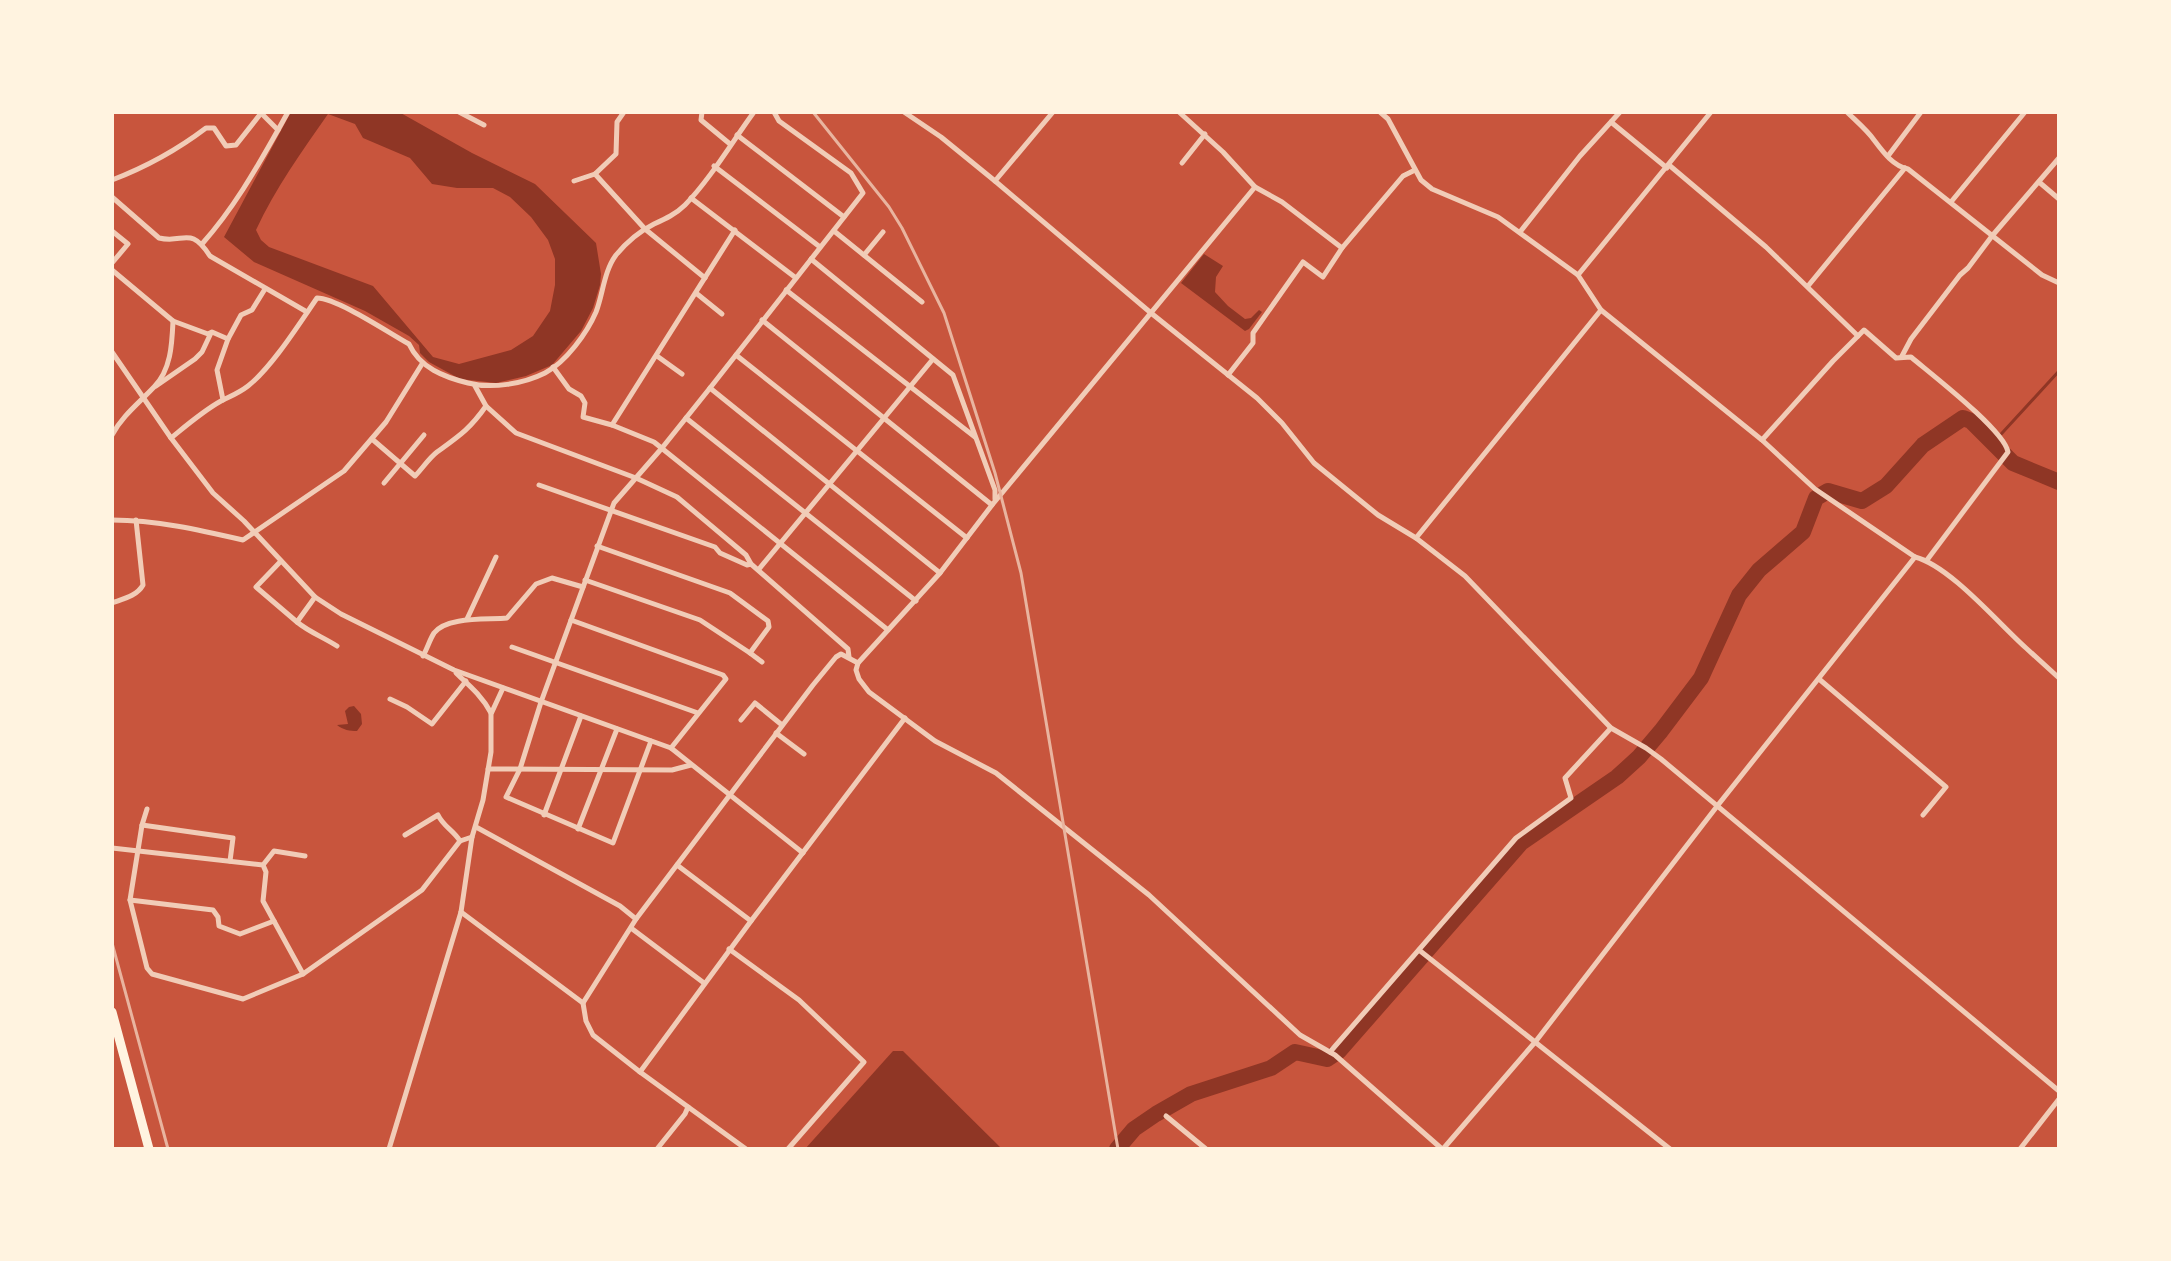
<svg xmlns="http://www.w3.org/2000/svg" width="2171" height="1261" font-family="'DejaVu Sans',sans-serif">
<rect width="100%" height="100%" fill="#c8553d"/>
<g fill="#8f3625" fill-rule="evenodd">
<path d="M291,112H399L472,153L535,184L596,243L601,274L600,285L593,308L581,331L552,365L526,376L496,383L460,379L429,362L420,353L419,345L409,336L365,311L254,262L224,237ZM328,114L355,124L363,138L410,158L432,184L457,188H493L510,197L531,217L548,240L555,259V285L550,311L533,336L511,350L459,364L433,357L373,286L269,247L261,240L256,230C275,189 302,151 328,114Z"/>
<polygon points="1204,254 1223,266 1216,277 1215,292 1228,306 1245,319 1251,318 1259,310 1262,312 1249,329 1245,331 1181,283"/>
<path d="M354,706L361,714L362,724L357,731C350,731 343,730 337,725L348,724L345,711L349,707Z"/>
<polygon points="893,1051 903,1051 1002,1149 805,1149"/>
</g>
<g fill="none" stroke-linecap="round" stroke-linejoin="round">
<polyline stroke="#8f3625" stroke-width="3" points="1992,444 2059,371"/>
<polyline stroke="#8f3625" stroke-width="16" points="1117,1149 1134,1129 1156,1114 1191,1094 1271,1068 1295,1052 1327,1059 1339,1051 1521,843 1617,777 1639,757 1661,731 1701,678 1739,595 1759,570 1803,532 1816,498 1828,491 1862,501 1886,486 1923,445 1963,418 1971,421 2013,463 2059,482"/>
<g stroke="#f1ccb7" stroke-width="5">
<polyline points="459,112 484,125"/>
<polyline points="702,112 701,120 730,144"/>
<polyline points="904,112 941,137 995,181 1151,313 1257,398 1282,423 1314,463 1378,515 1416,538 1465,576 1611,728 1646,748 1661,759 2059,1091"/>
<polyline points="1179,112 1223,152 1255,187 1282,202 1342,248 1403,176 1415,170"/>
<path d="M1380,112L1388,119L1421,180L1432,189L1498,217L1578,275L1601,310L1762,440L1815,489L1915,557C1950,566 1998,623 2026,648C2037,658 2048,668 2059,678"/>
<path d="M1847,112C1856,121 1867,130 1874,140C1883,152 1893,166 1908,169L2042,275L2059,283"/>
<polyline points="1611,122 1667,168"/>
<polyline points="278,130 288,112"/>
<polyline points="737,135 844,217"/>
<polyline points="1888,156 1921,112"/>
<polyline points="1182,163 1205,134"/>
<polyline points="1669,165 1766,247 1858,336"/>
<polyline points="714,166 820,247"/>
<polyline points="595,174 645,229 705,278"/>
<path d="M112,180C146,167 177,150 206,128H214L226,146L236,145L262,112"/>
<polyline points="574,181 595,174 616,154 617,122 624,112"/>
<polyline points="995,181 1053,112"/>
<polyline points="2039,182 2059,199"/>
<polyline points="1255,187 992,505 940,573 858,663 856,670 859,679 869,692 935,741 996,773 1149,895 1300,1035 1335,1055 1442,1149"/>
<path d="M112,197L159,238C184,244 190,225 210,256L307,312"/>
<polyline points="691,198 796,278"/>
<polyline points="1951,202 2025,112"/>
<polyline points="735,230 612,425 654,442 888,630"/>
<polyline points="112,231 128,244 112,263"/>
<polyline points="834,231 922,302"/>
<polyline points="1520,232 1580,156 1620,112"/>
<path d="M202,244C233,209 255,171 278,130L262,114"/>
<polyline points="864,255 883,232"/>
<polyline points="811,259 953,375 995,490 995,499"/>
<polyline points="112,270 173,321 208,334 212,332 228,339 217,370 223,400"/>
<polyline points="1578,275 1711,112"/>
<polyline points="1808,286 1905,168"/>
<polyline points="786,290 975,437"/>
<polyline points="696,293 722,314"/>
<polyline points="762,320 992,505"/>
<polyline points="228,339 241,315 252,310 265,289"/>
<polyline points="112,352 171,438 213,493 244,521 315,597 341,614 454,670 671,748 803,853"/>
<polyline points="736,355 967,538"/>
<polyline points="657,356 682,374"/>
<polyline points="1902,356 1911,339 1960,275 1968,268 1992,236 2059,158"/>
<polyline points="553,367 569,389 581,396 585,403 583,417 612,425"/>
<polyline points="1228,375 1253,343 1253,333 1303,262 1323,277 1342,248"/>
<polyline points="156,386 195,359 202,352 211,333"/>
<polyline points="475,386 486,406 516,433 636,478 677,497 746,555 751,564 848,649 849,657"/>
<polyline points="710,388 940,573"/>
<polyline points="686,418 916,601"/>
<path d="M112,435C122,416 139,403 154,387C171,370 172,344 173,321"/>
<path d="M171,438C187,425 203,411 221,401C231,396 239,393 248,386C272,367 299,324 317,298C337,298 389,333 409,344C420,368 444,377 468,383C492,389 523,384 545,373C566,362 587,333 596,312C603,294 604,271 616,255C626,243 640,231 654,224C665,219 676,214 685,205C711,178 732,142 754,112"/>
<path d="M372,439L415,476C422,469 429,458 437,452C459,436 470,429 486,406"/>
<path d="M1762,440L1833,361L1864,330L1896,358L1911,357C1931,374 2004,430 2008,452L1927,560"/>
<polyline points="384,483 424,435"/>
<polyline points="539,485 715,547 720,553 747,565 751,564"/>
<path d="M112,520C156,520 200,530 243,540L344,471L386,422L422,364"/>
<polyline points="1416,538 1601,310"/>
<polyline points="281,561 256,587 297,622"/>
<polyline points="759,569 933,359"/>
<polyline points="585,580 700,620 750,653 769,627 768,621 730,593 597,546"/>
<path d="M315,597L297,622C309,632 323,637 337,646"/>
<path d="M112,603C123,599 137,596 143,585L136,520"/>
<polyline points="467,619 496,557"/>
<polyline points="571,620 723,675 726,679 671,748"/>
<polyline points="512,647 698,713"/>
<polyline points="750,653 762,662"/>
<path d="M423,656C427,649 430,639 434,633C447,616 488,620 507,618L536,584L552,578L583,587"/>
<path d="M456,673C470,686 482,696 491,713"/>
<polyline points="1819,679 1946,787 1923,815"/>
<polyline points="390,699 407,707 432,724 466,681"/>
<polyline points="741,720 755,703 782,725"/>
<polyline points="776,733 804,754"/>
<polyline points="651,741 613,843 506,797 520,769 541,702 614,503 662,448 710,388 863,193 851,173 779,121 774,112"/>
<polyline points="488,769 672,770 691,765"/>
<polyline points="147,809 142,825 130,900 147,968 152,974 243,999 303,974 422,890 460,841 472,837"/>
<polyline points="544,815 581,716"/>
<polyline points="142,825 233,838 230,861"/>
<polyline points="476,827 620,906 636,919"/>
<polyline points="578,829 617,729"/>
<path d="M405,835L438,815C443,826 454,831 460,841"/>
<polyline points="112,848 263,865 266,872 263,901 303,974"/>
<polyline points="263,865 274,851 305,856"/>
<polyline points="677,865 751,921"/>
<polyline points="130,900 213,910 218,917 219,926 240,934 274,921"/>
<polyline points="461,912 583,1003"/>
<polyline points="631,928 704,983"/>
<polyline points="729,949 799,1000 864,1062 788,1149"/>
<polyline points="1419,950 1670,1149"/>
<polyline points="1330,1052 1516,838 1571,798 1565,778 1611,728"/>
<polyline points="640,1072 751,921 905,718"/>
<polyline points="1166,1116 1206,1149"/>
<polyline points="389,1149 461,912 472,837 483,800 491,752 491,714 503,688"/>
<polyline points="657,1149 685,1114 688,1107"/>
<polyline points="746,1149 640,1072 593,1035 586,1021 583,1003 636,919 813,685 836,657 841,654 858,663"/>
<polyline points="1443,1149 1536,1041 1718,805 1915,557"/>
<polyline points="2020,1149 2059,1099"/>
</g>
<polyline stroke="#fff3e0" stroke-width="9" points="112,1012 149,1149"/>
<g stroke="#e9b49f" stroke-width="3">
<polyline points="813,112 889,207 902,228 944,313 995,473 1021,573 1118,1149"/>
<polyline points="112,943 168,1149"/>
</g>
</g>
<rect width="2171" height="1261" fill="none" stroke="#fff3e0" stroke-width="228"/>
</svg>
